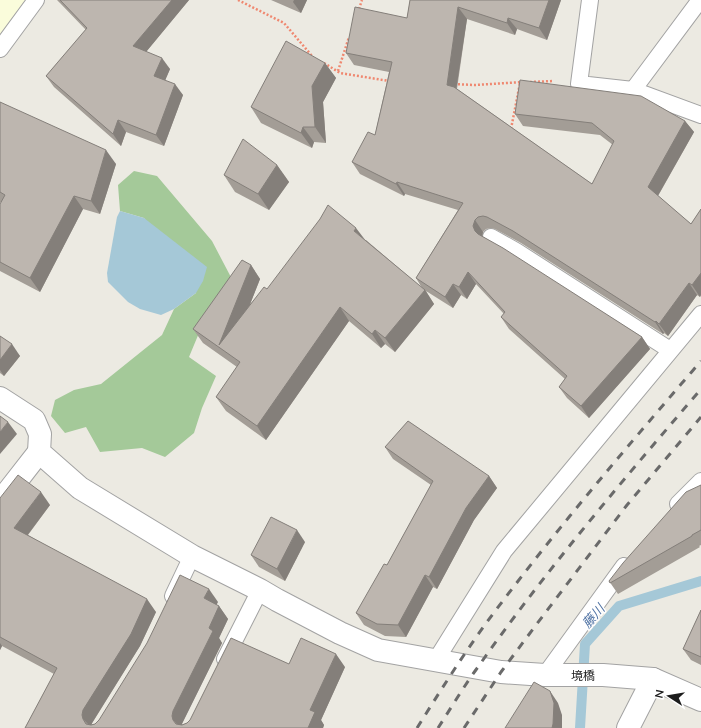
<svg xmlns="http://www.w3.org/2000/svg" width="701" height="728" font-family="Mulish,'Noto Sans JP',sans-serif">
<rect width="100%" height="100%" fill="#eceae2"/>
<polygon fill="#fafcdb" points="0,0 36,0 0,49"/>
<polygon fill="#a4c999" points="134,171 157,176 212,241 234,283 199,333 189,357 216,376 202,408 194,433 165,457 142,448 100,452 86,427 65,433 51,416 55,400 74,390 101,384 162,335 174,309 196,293 144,218 120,211 118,185"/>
<polygon fill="#a5c8d7" points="120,211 144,218 207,267 203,281 196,293 174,309 161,315 140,309 128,302 108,282 107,273 117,217"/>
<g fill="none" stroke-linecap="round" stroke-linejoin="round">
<polyline stroke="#a5c8d7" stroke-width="10" points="580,728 585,644 619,606 701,581"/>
<g stroke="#a3a3a3" stroke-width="18">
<g id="service">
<polyline points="590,0 579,84 633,90 701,115"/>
<polyline points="0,49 36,0"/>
<polyline points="633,90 700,0"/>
<polyline points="491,237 516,251 670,350"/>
<polyline points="678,504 701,481"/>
<polyline points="173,596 192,556"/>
<polyline points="225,659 260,590"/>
<polyline points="436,660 504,551 701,314"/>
<polyline points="545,675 624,566"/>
</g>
</g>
<g stroke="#a3a3a3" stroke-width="24">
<g id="minor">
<polyline points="0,398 34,420 40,434 39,452 80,488 192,556 260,590 277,600 340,633 378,650 501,672 545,675 603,675 653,679 701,700"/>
<polyline points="0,502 39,452"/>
<polyline points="628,728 653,679"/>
</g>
</g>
<g stroke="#ef8870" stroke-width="2.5" stroke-dasharray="2 2" stroke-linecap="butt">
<polyline points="238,0 284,23 312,56"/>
<polyline points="359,9 362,0"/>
<polyline points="324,63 340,73 389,81"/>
<polyline points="338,71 349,37"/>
<polyline points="530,82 553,81"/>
<polyline points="454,84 474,85 523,82"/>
<polyline points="511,129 520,83"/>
</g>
<use href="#service" stroke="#fff" stroke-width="16"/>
<use href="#minor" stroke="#fff" stroke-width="22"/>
<g stroke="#6a6a6a" stroke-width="3" stroke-dasharray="8 8" stroke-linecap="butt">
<path d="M417,728C444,685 471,642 502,602C565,519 633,440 701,361"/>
<path d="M438,728C451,708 464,686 478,667C546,570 624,479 701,389"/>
<polyline points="464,728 501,672 536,625 627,505 701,417"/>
</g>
</g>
<g fill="#a39d96">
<polygon points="57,0 189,0 146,52 170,69 165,80 183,95 164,146 126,132 121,146 54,87 46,76 86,30 60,3"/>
<polygon points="271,0 307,0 301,13"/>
<polygon points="410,0 561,0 547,40 517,29 515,35 467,19 457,89 592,184 613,145 600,135 523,126 515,114 685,121 694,132 658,196 691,224 701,209 701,295 700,297 697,295 668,336 664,333 663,334 521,243 495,229 491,228 486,229 483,232 482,236 642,337 650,349 589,418 567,398 559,387 565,379 509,329 501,317 504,314 476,284 467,299 461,295 453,308 426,291 434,304 395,352 385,344 381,348 349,321 266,440 226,411 216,397 237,367 203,343 193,329 251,265 260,279 250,304 267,289 366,240 422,288 416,278 458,210 405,194 404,196 360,174 352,162 375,135 389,72 354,65 346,53 407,18"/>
<polygon points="325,63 336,78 323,102 326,143 314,142 312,148 261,123 251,107"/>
<polygon points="0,102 116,164 100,214 83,209 40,292 0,271 0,204 1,202 0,202"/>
<polygon points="277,165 289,182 269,210 235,192 224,175"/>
<polygon points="0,336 20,356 4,376 0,373"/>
<polygon points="385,447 489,476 497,488 474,520 437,589 433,587 406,637 385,636 364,625 356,613 387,565 431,485 393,459"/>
<polygon points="701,485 701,545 699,546 700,547 618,594 609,581"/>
<polygon points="0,498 50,505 28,535 156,612 140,646 91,725 95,724 99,720 218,602 216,605 219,606 228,619 219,638 222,643 181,725 187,723 289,664 345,667 321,720 324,725 323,728 25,728 54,674 2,646 0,650"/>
<polygon points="305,542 285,581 259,567 251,555"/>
<polygon points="701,610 701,665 691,660 683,649"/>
</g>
<g fill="#847f7a">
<polygon points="172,0 189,0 141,58 133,46"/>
<polygon points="294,0 307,0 301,13 293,2"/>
<polygon points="549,0 561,0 547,40 539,28"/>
<polygon points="458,7 467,19 455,97 447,85"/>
<polygon points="508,18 517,29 515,35 507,23"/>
<polygon points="162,58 170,69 162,88 154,76"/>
<polygon points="325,63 336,78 323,102 326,143 315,127 312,86"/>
<polygon points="175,84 183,95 164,146 156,135"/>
<polygon points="118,120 126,132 121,146 113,134"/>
<polygon points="685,121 694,132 656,199 648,187"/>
<polygon points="303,127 314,142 312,148 301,133"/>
<polygon points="106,150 116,164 100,214 91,201"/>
<polygon points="277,165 289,182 269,210 258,194"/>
<polygon points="397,182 405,194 404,196 396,184"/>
<polygon points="74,196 83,209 40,292 30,278"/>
<polygon points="475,220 483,232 482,238 475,231 473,226"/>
<polygon points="356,228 366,241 354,231"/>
<polygon points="251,265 260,279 230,355 219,345"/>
<polygon points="468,272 476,284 467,299 459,287"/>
<polygon points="701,273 701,295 700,297 692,285"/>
<polygon points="689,283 697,295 668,336 659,324"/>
<polygon points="453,284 461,295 453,308 445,297"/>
<polygon points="425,290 434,304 395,352 385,338"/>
<polygon points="340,307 349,321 266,440 257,426"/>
<polygon points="656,321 664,333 663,334 655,322"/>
<polygon points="375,330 385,344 381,348 372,334"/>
<polygon points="642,337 650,349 589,418 581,406"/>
<polygon points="12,344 20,356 4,376 0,370 0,360"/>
<polygon points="8,422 17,434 0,454 0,432"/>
<polygon points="489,476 497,488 474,520 437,589 429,577 466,508"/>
<polygon points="41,492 50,505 23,541 14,528"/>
<polygon points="297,530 305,542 285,581 277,569"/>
<polygon points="425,575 433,587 406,637 398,625"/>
<polygon points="209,589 218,602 213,611 204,598"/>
<polygon points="147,599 156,612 140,646 92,723 91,727 83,719 82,715 83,710"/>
<polygon points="219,606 228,619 219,638 222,643 182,724 181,728 173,720 172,716 173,711 209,628"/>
<polygon points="0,643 2,646 0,650"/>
<polygon points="336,654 345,667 321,720 324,725 323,728 308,728 310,710"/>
<polygon points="550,691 558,703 562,715 562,728 552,728"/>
</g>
<g fill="#bdb6af" stroke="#847f7a">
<polygon points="60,0 172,0 133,46 162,58 154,76 175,84 156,135 118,120 113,134 46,76 87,28"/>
<polygon points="410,0 549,0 539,28 508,18 507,23 458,7 447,85 454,87 592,184 614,141 592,123 515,114 520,80 641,96 685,121 648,187 691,224 701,209 701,273 692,285 689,283 659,324 656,321 655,322 513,231 487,217 483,216 478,217 475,220 473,226 475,231 478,234 503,248 642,337 581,406 559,387 567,376 501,317 505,312 468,272 459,287 453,284 445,297 416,278 463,203 397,182 396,184 352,162 368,132 375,135 392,62 346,53 355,7 407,18"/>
<polygon points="286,41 325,63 312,86 315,127 303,127 301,133 251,107"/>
<polygon points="0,102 106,150 91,201 74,196 30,278 0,262 0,204 5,195 0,192"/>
<polygon points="243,139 277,165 258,194 224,175"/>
<polygon points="328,205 356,228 354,231 425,290 385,338 375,330 372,334 340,307 257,426 216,397 240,362 193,329 242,260 251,265 219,345 264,287 267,289 320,219"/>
<polygon points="0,336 12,344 0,360"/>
<polygon points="0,416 8,422 0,432"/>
<polygon points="408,421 489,476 466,508 429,577 425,575 398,625 377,624 356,613 384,564 387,565 433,481 385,447"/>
<polygon points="18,475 41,492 14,528 147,599 131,634 83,710 82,715 83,719 86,724 91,725 95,724 99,720 147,643 180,575 209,589 204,598 219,606 209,628 213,631 173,711 172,716 173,720 176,724 182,725 187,723 190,720 231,638 289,664 301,638 336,654 310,710 315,712 308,728 25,728 57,668 0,637 0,498"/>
<polygon points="701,485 701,530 692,535 692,536 610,583 609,581 623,563 686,492"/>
<polygon points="271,517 297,530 277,569 251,555"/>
<polygon points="701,610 701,657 683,649"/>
<polygon points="534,682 550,691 554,703 553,724 552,728 505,728"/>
</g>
<g text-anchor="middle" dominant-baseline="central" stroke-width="3" stroke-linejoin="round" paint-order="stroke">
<g font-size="12" fill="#1c1c1c" stroke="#fff">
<text x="583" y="675">境橋</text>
</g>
<g font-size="13" font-style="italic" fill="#5073a4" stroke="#fff">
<text transform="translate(593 616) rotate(-49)">藤川</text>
</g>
</g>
<g transform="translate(669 696) rotate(282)" stroke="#ffffff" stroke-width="3" paint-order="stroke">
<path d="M0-3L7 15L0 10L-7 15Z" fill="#1c1c1c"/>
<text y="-6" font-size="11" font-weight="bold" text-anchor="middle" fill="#1c1c1c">N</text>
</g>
</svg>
